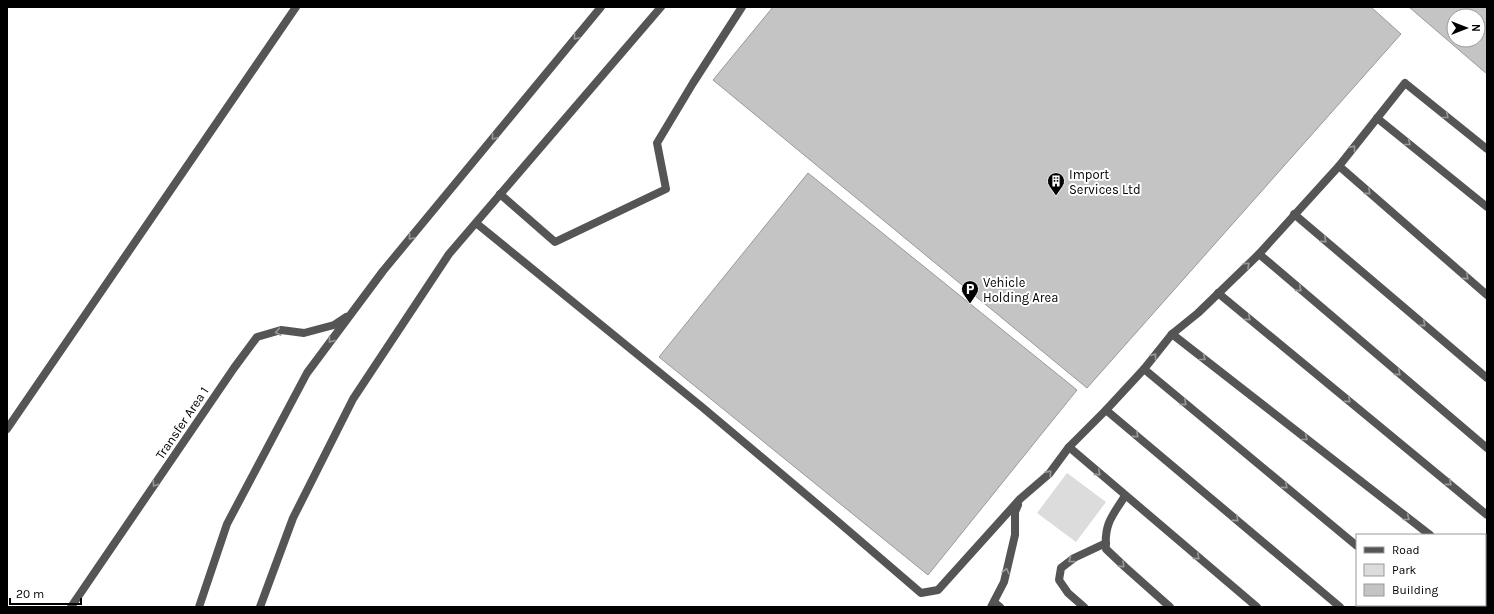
<svg xmlns="http://www.w3.org/2000/svg" width="1494" height="614" font-family="Karla,sans-serif">
<rect width="100%" height="100%" fill="#fff"/>
<polygon fill="#dcdcdc" points="1067,473 1106,502 1076,542 1037,513"/>
<g fill="#c4c4c4" stroke="#999" fill-rule="evenodd">
<polygon points="773,7 1371,7 1401,34 1087,388 713,80"/>
<path d="M1409,7H1487V74ZM1454,16H1478V40H1454Z"/>
<polygon points="808,173 1077,390 928,575 659,357"/>
</g>
<g fill="none" stroke-linecap="round" stroke-linejoin="round">
<g stroke="#555" stroke-width="8">
<polyline points="1377,118 1487,207"/>
<polyline points="1339,166 1487,295"/>
<polyline points="500,194 555,242 666,189 657,143 693,83 742,7"/>
<polyline points="1294,214 1487,378"/>
<polyline points="476,223 702,407 836,520 921,593 938,590 1020,499 1049,474 1069,447 1106,410 1144,369 1172,334 1198,313 1259,254 1339,166 1405,83 1487,149"/>
<polyline points="1259,254 1487,448"/>
<polyline points="1218,293 1487,515"/>
<polyline points="1172,334 1430,535"/>
<polyline points="1144,369 1357,546"/>
<polyline points="1106,410 1340,607"/>
<polyline points="7,429 296,7"/>
<polyline points="1069,447 1257,607"/>
<path d="M1125,496C1112,516 1104,524 1106,549L1125,567L1170,607"/>
<polyline points="1485,578 1487,580"/>
<polyline points="994,602 1000,607"/>
<polyline points="1428,605 1431,607"/>
<polyline points="71,607 234,368 257,337 281,330 304,333 334,325 346,317"/>
<polyline points="199,607 227,524 307,373 383,271 601,7"/>
<polyline points="991,607 1004,582 1015,535 1015,512 1018,505"/>
<polyline points="1084,607 1068,593 1059,580 1061,568 1074,558 1106,543"/>
</g>
<polyline stroke="#555" stroke-width="8" points="260,607 293,518 353,399 449,254 661,7"/>
</g>
<defs><path id="oneway-chevron" d="M-2-3.5L2.5 0L-2 3.5" fill="none" stroke-width="1.6" stroke-linecap="round" stroke-linejoin="round"/></defs>
<g stroke="#999">
<use href="#oneway-chevron" transform="translate(576 37) rotate(130)"/>
<use href="#oneway-chevron" transform="translate(1446 116) rotate(39)"/>
<use href="#oneway-chevron" transform="translate(494 137) rotate(130)"/>
<use href="#oneway-chevron" transform="translate(1408 143) rotate(39)"/>
<use href="#oneway-chevron" transform="translate(1353 148) rotate(-51)"/>
<use href="#oneway-chevron" transform="translate(1368 192) rotate(41)"/>
<use href="#oneway-chevron" transform="translate(411 237) rotate(130)"/>
<use href="#oneway-chevron" transform="translate(1324 240) rotate(40)"/>
<use href="#oneway-chevron" transform="translate(1247 265) rotate(-43)"/>
<use href="#oneway-chevron" transform="translate(1466 277) rotate(41)"/>
<use href="#oneway-chevron" transform="translate(1299 289) rotate(40)"/>
<use href="#oneway-chevron" transform="translate(1248 318) rotate(40)"/>
<use href="#oneway-chevron" transform="translate(1423 324) rotate(40)"/>
<use href="#oneway-chevron" transform="translate(278 332) rotate(169)"/>
<use href="#oneway-chevron" transform="translate(331 340) rotate(127)"/>
<use href="#oneway-chevron" transform="translate(1154 356) rotate(-52)"/>
<use href="#oneway-chevron" transform="translate(1203 358) rotate(38)"/>
<use href="#oneway-chevron" transform="translate(1398 373) rotate(40)"/>
<use href="#oneway-chevron" transform="translate(1348 400) rotate(40)"/>
<use href="#oneway-chevron" transform="translate(1184 403) rotate(40)"/>
<use href="#oneway-chevron" transform="translate(1136 435) rotate(40)"/>
<use href="#oneway-chevron" transform="translate(1305 438) rotate(38)"/>
<use href="#oneway-chevron" transform="translate(1049 473) rotate(-48)"/>
<use href="#oneway-chevron" transform="translate(1098 473) rotate(41)"/>
<use href="#oneway-chevron" transform="translate(1449 483) rotate(40)"/>
<use href="#oneway-chevron" transform="translate(155 484) rotate(124)"/>
<use href="#oneway-chevron" transform="translate(1285 486) rotate(40)"/>
<use href="#oneway-chevron" transform="translate(1407 518) rotate(38)"/>
<use href="#oneway-chevron" transform="translate(1236 519) rotate(40)"/>
<use href="#oneway-chevron" transform="translate(1197 557) rotate(40)"/>
<use href="#oneway-chevron" transform="translate(1071 560) rotate(144)"/>
<use href="#oneway-chevron" transform="translate(1122 565) rotate(44)"/>
<use href="#oneway-chevron" transform="translate(1006 571) rotate(-77)"/>
</g>
<defs>
<g id="building-pin" transform="scale(0.9)"><path d="M0 17L-7.5 6A9.5 9.5 0 1 1 7.5 6Z" fill="#000" stroke="#fff"/><path d="M-4-6H4V6H1V3H-1V6H-4ZM-2.5-4.3h1.7v1.8h-1.7ZM.8-4.3h1.7v1.8H.8ZM-2.5-1h1.7V.8h-1.7ZM.8-1h1.7V.8H.8Z" fill="#fff"/></g>
<g id="parking-pin" transform="scale(0.9)"><path d="M0 17L-7.5 6A9.5 9.5 0 1 1 7.5 6Z" fill="#000" stroke="#fff"/><path d="M-3.5-5.5H1a3.5 3.5 0 0 1 0 7H-1V5.5H-3.5ZM-1-3.4V-.6H.8a1.4 1.4 0 0 0 0-2.8Z" fill="#fff"/></g>
</defs>
<g fill-rule="evenodd">
<use href="#building-pin" x="1056" y="181"/>
<use href="#parking-pin" x="970" y="289"/>
</g>
<g text-anchor="middle" dominant-baseline="central" stroke-width="4" stroke-linejoin="round" paint-order="stroke">
<g font-size="13" fill="#000" stroke="#fff" text-anchor="start">
<text x="1069" y="174">Import<tspan x="1069" dy="15">Services Ltd</tspan></text>
<text x="983" y="282">Vehicle<tspan x="983" dy="15">Holding Area</tspan></text>
</g>
<g font-size="13" fill="#000" stroke="#fff">
<text transform="translate(182 423) rotate(-56)">Transfer Area 1</text>
</g>
</g>
<rect width="1494" height="614" fill="none" stroke="#000000" stroke-width="16"/>
<rect x="1356" y="534" width="130" height="72" fill="#ffffff" stroke="#999999"/>
<rect x="1364" y="547" width="20" height="6" fill="#555555" stroke="#999999"/>
<text x="1392" y="554" font-size="12" fill="#000000">Road</text>
<rect x="1364" y="564" width="20" height="12" fill="#dcdcdc" stroke="#999999"/>
<text x="1392" y="574" font-size="12" fill="#000000">Park</text>
<rect x="1364" y="584" width="20" height="12" fill="#c4c4c4" stroke="#999999"/>
<text x="1392" y="594" font-size="12" fill="#000000">Building</text>
<g transform="translate(1466 28) rotate(90)"><circle r="19" fill="#ffffff" stroke="#999999"/>
<path d="M0-3L7 15L0 10L-7 15Z" fill="#000000"/>
<text y="-6" font-size="11" font-weight="bold" text-anchor="middle" fill="#000000">N</text>
</g>
<path d="M10 598v6h71v-6" fill="none" stroke="#000000" stroke-width="2"/>
<text x="16" y="598" font-size="12" fill="#000000" stroke="#ffffff" stroke-width="3" paint-order="stroke">20 m</text>
</svg>
